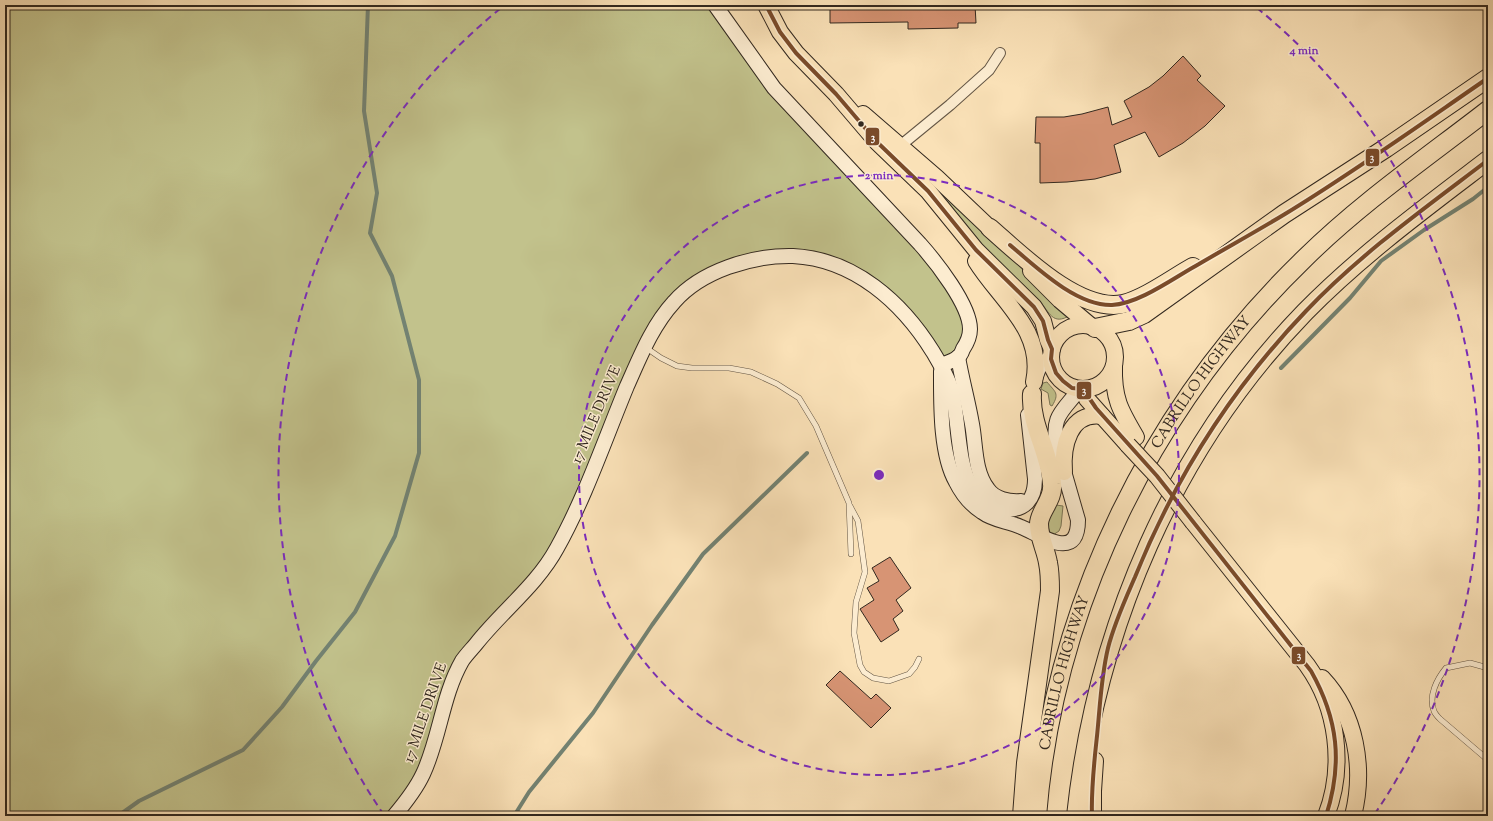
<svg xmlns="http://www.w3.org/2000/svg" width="1493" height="821" font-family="'Sorts Mill Goudy',serif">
<rect width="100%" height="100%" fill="#fae1b7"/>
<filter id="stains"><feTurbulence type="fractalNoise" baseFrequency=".005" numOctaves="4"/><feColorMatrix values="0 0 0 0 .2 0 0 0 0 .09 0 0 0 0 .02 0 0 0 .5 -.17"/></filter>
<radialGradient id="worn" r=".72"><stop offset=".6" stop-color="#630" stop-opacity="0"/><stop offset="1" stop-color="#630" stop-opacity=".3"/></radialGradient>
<g fill="#c2c28c" stroke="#7a7556">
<polygon points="5,5 715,5 740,39 953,290 968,339 941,365 873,284 794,256 707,276 660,319 557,549 463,661 431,754 394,816 5,816"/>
<path d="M935,185L1013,260L1066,314L1067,317C1051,325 1048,309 1038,299L976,240L936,192Z"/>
<path d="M1047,382C1055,392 1060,393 1052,406L1050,405L1048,393L1041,389L1043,383Z"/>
<path d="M1056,505L1063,506L1061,526L1059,531L1053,535L1051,534C1044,522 1051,516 1056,505Z"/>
</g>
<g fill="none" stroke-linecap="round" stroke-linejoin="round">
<g stroke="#738272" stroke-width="4">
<polyline points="1281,368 1350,298 1381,261 1424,230 1473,199 1488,187"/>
<polyline points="118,816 139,801 243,750 282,707 316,661 355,612 395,536 419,453 419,380 392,276 370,233 377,193 364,111 368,5"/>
<polyline points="514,816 529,792 593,713 652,625 703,554 807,453"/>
</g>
</g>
<g fill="#d79474" stroke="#32281f">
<polygon points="830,5 975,5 976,23 958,23 958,28 908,29 908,22 830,23"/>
<polygon points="1183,56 1201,76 1197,80 1225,106 1205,126 1183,143 1159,157 1145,132 1114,145 1121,172 1095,179 1067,182 1040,183 1040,143 1035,143 1036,117 1064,117 1082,114 1108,107 1112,125 1132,117 1124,101 1149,87 1163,76"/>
<polygon points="890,557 911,588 896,600 903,611 893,619 899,630 881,642 860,609 874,600 867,588 879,581 872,568"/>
<polygon points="840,671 871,699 876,694 891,708 871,728 826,685"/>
</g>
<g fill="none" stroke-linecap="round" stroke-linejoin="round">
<g stroke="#645645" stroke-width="6">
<g id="lane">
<polyline points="645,347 661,358 677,366 692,368 729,368 751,372 777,384 799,398 816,426 849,503 851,554"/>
<polyline points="850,506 858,521 865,572 856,602 854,633 860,665 864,672 873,678 889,681 909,674 915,667 919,659"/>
<path d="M1488,668L1470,663L1446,668C1437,679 1428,696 1434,711C1435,714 1438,717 1440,719L1488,760"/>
</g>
</g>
<g stroke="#645645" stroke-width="12">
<polyline id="street" points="900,146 950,105 989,70 1000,53"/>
</g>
<g stroke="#32281f" stroke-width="16">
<g id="secondary">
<path d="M715,5L774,88L920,244C936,262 970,305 970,329C970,337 967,343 963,349C962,352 960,356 958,357C954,361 946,363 941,365"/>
<path d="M958,357C962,380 968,401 972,424C976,445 974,471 988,489C995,499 1009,502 1021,501"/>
<path d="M941,371C941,404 940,454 956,482C962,494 971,505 982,512C994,521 1008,521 1021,527C1041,535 1078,563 1078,520L1057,447C1051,416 1062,412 1079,390"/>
<polyline points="1035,379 1039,368 1052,355"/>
<path d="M394,816C405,803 416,789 423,774C440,738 442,696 462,661C466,655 472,649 476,644C502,611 537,585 557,548C585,498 605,439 627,386C640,357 652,326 674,302C701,271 752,255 793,256C854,259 902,302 933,352C940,364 949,378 952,392C959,419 957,465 972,487C989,514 1035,522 1035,479L1028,415"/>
</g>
</g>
<g stroke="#32281f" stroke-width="18">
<g id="primary">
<polyline points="766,5 780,32 796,53 836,94 877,142 928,191 976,250 1034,307 1043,321 1048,340 1052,349"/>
<polyline points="863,114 937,178 998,236"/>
<path d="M976,261C1000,300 1045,330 1034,382"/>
<polyline points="1031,271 1060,300 1092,327"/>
<circle cx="1083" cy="357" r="32"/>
<path d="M1114,366C1113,398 1120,410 1136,437"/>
<polyline points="1083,389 1087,399 1128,445"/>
<path d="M1064,472C1062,447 1069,411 1102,416"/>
<path d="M1193,522L1307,665C1338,708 1345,767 1326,816"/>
<path d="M1322,678C1356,714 1365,768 1353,816"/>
</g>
</g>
<g stroke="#32281f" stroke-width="20">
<g id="highway">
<path d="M990,228C1021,255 1079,313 1123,304C1145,299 1173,278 1193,267"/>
<polyline points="1095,328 1129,321 1144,314 1284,214 1386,148 1488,78"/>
<path d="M1022,816L1026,763L1050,591C1050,582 1050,572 1048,563C1046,550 1039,538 1039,524C1039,511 1054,500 1052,484C1050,453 1030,425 1032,394"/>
<path id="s1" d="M1037,816C1054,604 1153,405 1305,258C1361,203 1426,158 1488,110"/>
<path d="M1076,816C1096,629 1173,448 1305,312C1361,255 1425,208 1488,160"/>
<polyline points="1092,816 1092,791 1094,761"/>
</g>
</g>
<use href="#lane" stroke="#fcecd0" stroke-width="5"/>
<use href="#street" stroke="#fcecd0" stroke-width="10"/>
<use href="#secondary" stroke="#fcecd0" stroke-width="14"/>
<use href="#primary" stroke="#fae1b7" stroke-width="16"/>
<use href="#highway" stroke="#fae1b7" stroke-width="18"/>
<g stroke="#32281f" stroke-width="18" stroke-linecap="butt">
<polyline id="primary-bridge" points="1128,445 1157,476 1193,522"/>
</g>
<use href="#primary-bridge" stroke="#fae1b7" stroke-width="16"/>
<g stroke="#fcecd0" stroke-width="7">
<g id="bus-1">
<path d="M766,5L780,32L796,53L836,94L877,142L928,191L976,250L1034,307L1043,321L1048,340L1052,349L1051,359L1056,373L1063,381L1072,388L1083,389L1096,408L1157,476L1311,671C1338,719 1343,763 1326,816"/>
<path d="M1010,245C1036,267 1076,306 1112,305C1139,304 1175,277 1199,264C1228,247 1257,231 1285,214C1354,172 1421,124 1488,78"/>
<path d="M1092,816C1091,789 1094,763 1097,736C1100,707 1101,677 1108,648C1114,624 1125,600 1135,577C1175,478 1232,388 1306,311C1360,254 1425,208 1488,160"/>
</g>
</g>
<use href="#bus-1" stroke="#7a4b2a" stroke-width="4"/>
</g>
<g fill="none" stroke="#7b2cbf" stroke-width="2" stroke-dasharray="7 5">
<circle cx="879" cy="475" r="300"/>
<path d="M384 815A601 601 0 0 1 501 8M1257 8A601 601 0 0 1 1374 815"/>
</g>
<circle fill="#32281f" stroke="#fcecd0" stroke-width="1.5" cx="861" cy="124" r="3.5"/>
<g text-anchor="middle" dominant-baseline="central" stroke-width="3" stroke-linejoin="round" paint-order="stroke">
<g font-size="15" fill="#32281f" stroke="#fcecd0">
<text stroke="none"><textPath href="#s1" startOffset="470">CABRILLO HIGHWAY</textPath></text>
<text transform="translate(597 415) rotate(-67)">17 MILE DRIVE</text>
<text stroke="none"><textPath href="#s1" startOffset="146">CABRILLO HIGHWAY</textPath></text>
<text transform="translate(426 713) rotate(-71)">17 MILE DRIVE</text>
</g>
</g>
<circle cx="879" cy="475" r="6" fill="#7b2cbf" stroke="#fcecd0" stroke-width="2"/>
<g font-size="12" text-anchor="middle" font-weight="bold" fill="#7b2cbf" stroke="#fcecd0" stroke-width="3" stroke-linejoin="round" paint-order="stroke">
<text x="1304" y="54">4 min</text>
<text x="879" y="179">2 min</text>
</g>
<g stroke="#fcecd0" stroke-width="1.5">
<rect x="865" y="127" width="15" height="19" rx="4" fill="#7a4b2a"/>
<rect x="1365" y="148" width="15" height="19" rx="4" fill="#7a4b2a"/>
<rect x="1076" y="381" width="16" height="19" rx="4" fill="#7a4b2a"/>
<rect x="1291" y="646" width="15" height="19" rx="4" fill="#7a4b2a"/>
</g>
<g font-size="11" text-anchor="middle" font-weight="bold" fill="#fff">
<text x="873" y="141">3</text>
<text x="1372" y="161">3</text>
<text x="1084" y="394">3</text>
<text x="1299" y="659">3</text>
</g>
<rect width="1493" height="821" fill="none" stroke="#fae1b7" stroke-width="20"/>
<rect x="6" y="6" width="1481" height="809" fill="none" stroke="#32281f" stroke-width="2"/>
<rect x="10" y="10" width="1473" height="801" fill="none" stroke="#32281f"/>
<rect width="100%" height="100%" filter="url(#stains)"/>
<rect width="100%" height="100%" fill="url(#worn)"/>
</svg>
